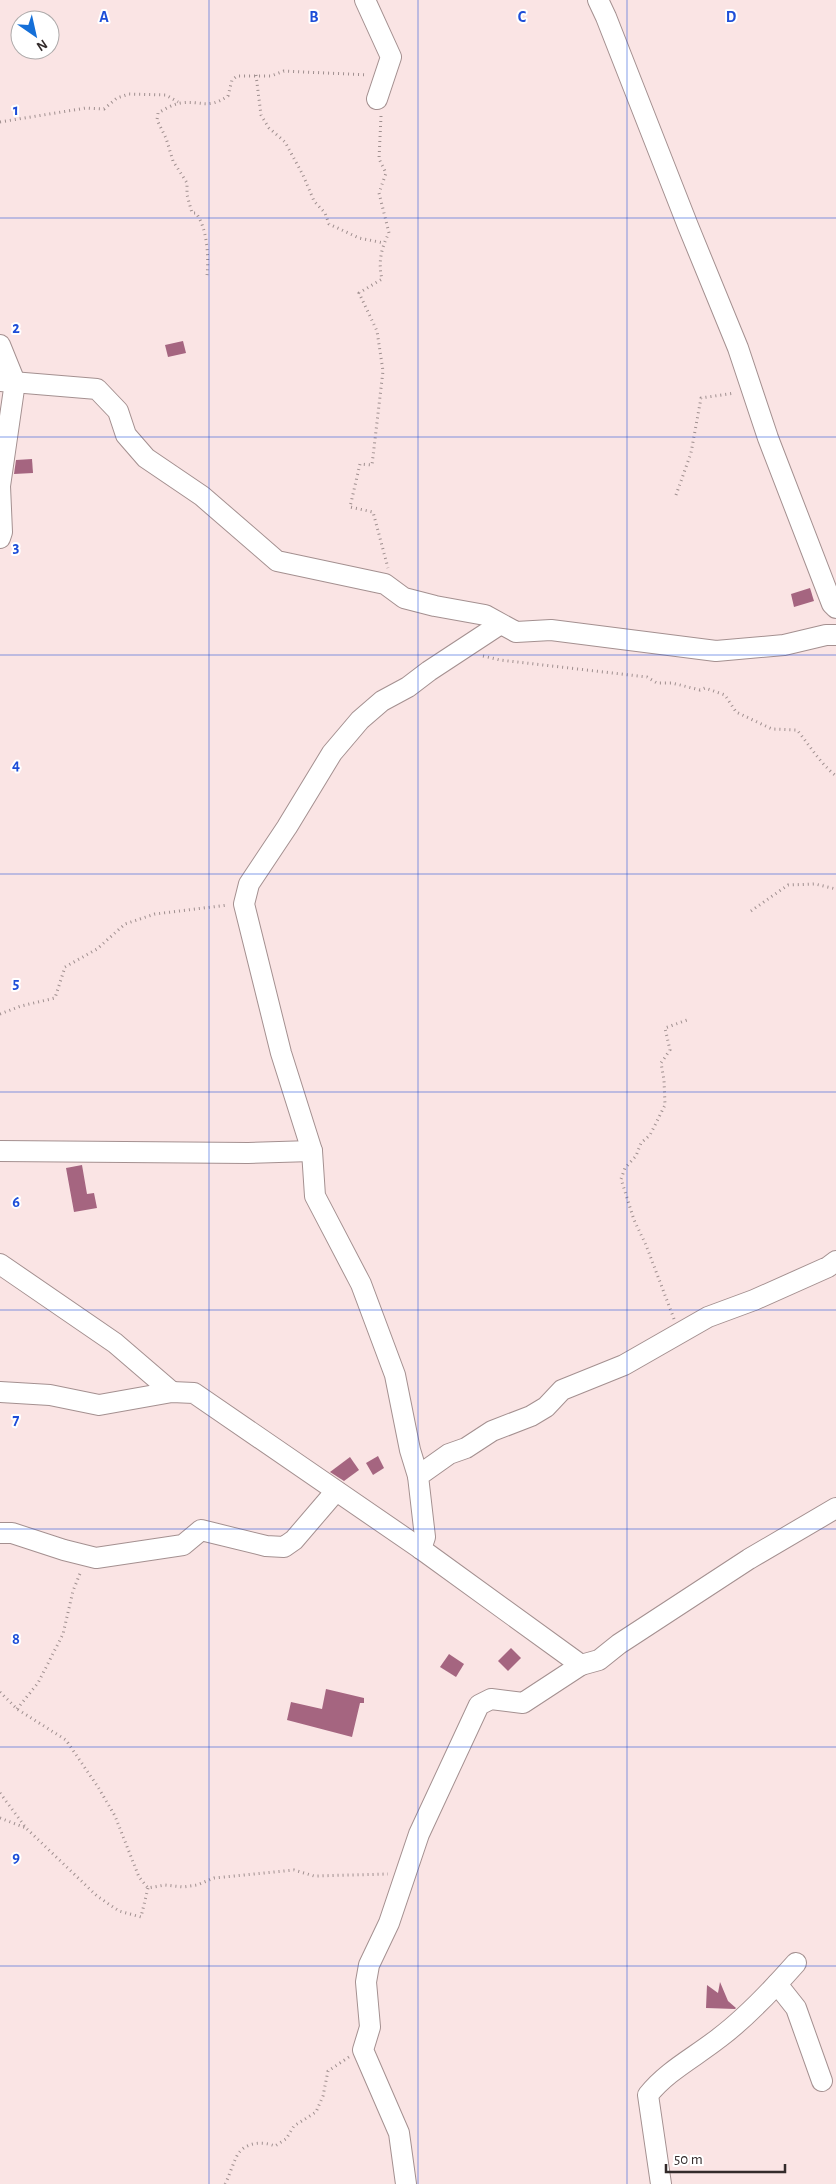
<svg xmlns="http://www.w3.org/2000/svg" width="836" height="2184" font-family="'Alegreya Sans',sans-serif">
<rect width="100%" height="100%" fill="#fae4e4"/>
<g fill="#a56580">
<polygon points="183,341 186,353 168,357 165,345"/>
<polygon points="32,459 33,473 14,474 16,460"/>
<polygon points="810,588 814,601 794,607 791,594"/>
<polygon points="82,1165 87,1194 94,1193 97,1208 74,1212 66,1168"/>
<polygon points="378,1456 384,1468 373,1475 366,1463"/>
<polygon points="350,1457 359,1470 344,1481 330,1472"/>
<polygon points="511,1648 521,1658 508,1671 498,1661"/>
<polygon points="449,1654 464,1664 456,1677 440,1667"/>
<polygon points="326,1689 364,1698 364,1703 360,1703 352,1737 287,1720 291,1702 322,1709"/>
<polygon points="720,1982 728,2001 736,2008 735,2009 706,2008 707,1985 718,1993"/>
</g>
<g fill="none" stroke-linecap="round" stroke-linejoin="round">
<g stroke="#a49090" stroke-width="22">
<g id="minor">
<polyline points="365,0 391,57 377,99"/>
<polyline points="598,0 606,17 688,226 738,348 768,438 832,604 836,608"/>
<polyline points="0,345 15,382 0,486 2,532 0,538"/>
<polyline points="0,381 97,389 118,411 126,435 146,458 202,496 277,561 385,584 404,598 435,606 485,615 516,632 551,630 716,651 784,645 826,635 836,635"/>
<polyline points="0,1151 248,1153 312,1151"/>
<polyline points="0,1264 115,1343 172,1392"/>
<polyline points="0,1392 50,1395 99,1405 172,1392 194,1393 421,1549 581,1665 599,1660 619,1644 749,1559 836,1508"/>
<polyline points="418,1476 410,1450 395,1375 361,1284 315,1196 312,1151 281,1053 244,904 249,884 287,827 332,753 360,720 382,701 408,687 429,671 499,625"/>
<polyline points="0,1533 12,1533 64,1550 96,1558 183,1545 201,1530 266,1546 284,1547 294,1540 336,1491"/>
<polyline points="421,1549 425,1537 418,1476 449,1454 466,1448 492,1431 531,1416 546,1407 562,1390 624,1365 708,1317 754,1300 828,1267 836,1261"/>
<polyline points="777,1984 796,2008 822,2081"/>
<polyline points="406,2184 399,2133 363,2050 370,2027 366,1982 369,1965 389,1923 419,1834 479,1705 491,1699 523,1703 581,1665"/>
<path d="M661,2184L648,2095C667,2071 695,2057 719,2038C747,2017 773,1989 796,1963"/>
</g>
</g>
<g stroke="#9f8f8f" stroke-width="3" stroke-dasharray="1 4" stroke-linecap="butt">
<polyline points="256,75 261,115 269,128 285,142 303,175 314,201 325,213 329,224 359,238 384,243"/>
<path d="M381,116L379,159L386,173L379,193L389,233C381,248 378,263 382,279L359,293L377,331L383,371L372,465L360,464L350,507L373,512L388,568"/>
<polyline points="0,122 86,108 104,109 117,98 129,94 166,95 178,102"/>
<path d="M207,275C209,256 207,228 196,213H192L187,195V183L173,161L166,138L157,120L158,113C165,109 173,104 181,103C201,100 207,110 228,96L232,80L237,76H271L284,71L368,75"/>
<polyline points="676,495 691,453 701,398 735,393"/>
<path d="M483,656L500,660L647,677L657,683H672L700,690L705,688L725,695L736,712L772,729L797,730C810,746 820,763 836,776"/>
<polyline points="751,911 788,885 815,884 836,889"/>
<polyline points="0,1014 21,1006 55,998 65,967 97,949 125,924 155,914 228,905"/>
<polyline points="674,1319 646,1245 634,1220 621,1179 625,1168 636,1156 641,1143 650,1135 665,1105 664,1080 661,1063 670,1050 665,1028 687,1020"/>
<polyline points="0,1692 17,1709 66,1740 98,1787 115,1816 139,1877 148,1888 165,1885 183,1887 197,1885 214,1878 294,1870 314,1876 388,1874"/>
<polyline points="17,1709 38,1683 63,1634 73,1591 81,1571"/>
<polyline points="0,1793 26,1828 97,1896 119,1911 141,1917 148,1888"/>
<polyline points="0,1818 26,1828"/>
<path d="M225,2184C229,2177 234,2160 238,2154C246,2142 263,2141 275,2146L286,2139L294,2126L316,2112L323,2096L328,2071L349,2057"/>
</g>
<use href="#minor" stroke="#fff" stroke-width="20"/>
</g>
<path fill="none" stroke="#1d4ed8" stroke-width="1" stroke-opacity="0.55" d="M209,0V2184M418,0V2184M627,0V2184M0,218H836M0,437H836M0,655H836M0,874H836M0,1092H836M0,1310H836M0,1529H836M0,1747H836M0,1966H836"/>
<g font-size="16" text-anchor="middle" font-weight="bold" fill="#1d4ed8" stroke="#fff" stroke-width="4" stroke-linejoin="round" paint-order="stroke">
<text x="104" y="22">A</text>
<text x="314" y="22">B</text>
<text x="522" y="22">C</text>
<text x="731" y="22">D</text>
<text x="16" y="115">1</text>
<text x="16" y="333">2</text>
<text x="16" y="552">3</text>
<text x="16" y="770">4</text>
<text x="16" y="988">5</text>
<text x="16" y="1207">6</text>
<text x="16" y="1425">7</text>
<text x="16" y="1644">8</text>
<text x="16" y="1862">9</text>
</g>
<g transform="translate(35 35) rotate(146)"><circle r="24" fill="#ffffff" stroke="#adaaaa"/>
<path d="M0-4L9 19L0 12L-9 19Z" fill="#156fd8"/>
<text y="-8" font-size="14" font-weight="bold" text-anchor="middle" fill="#332b2b">N</text>
</g>
<path d="M666 2164v8h119v-8" fill="none" stroke="#332b2b" stroke-width="2.5"/>
<text x="674" y="2164" font-size="15" fill="#332b2b" stroke="#ffffff" stroke-width="4" paint-order="stroke">50 m</text>
</svg>
